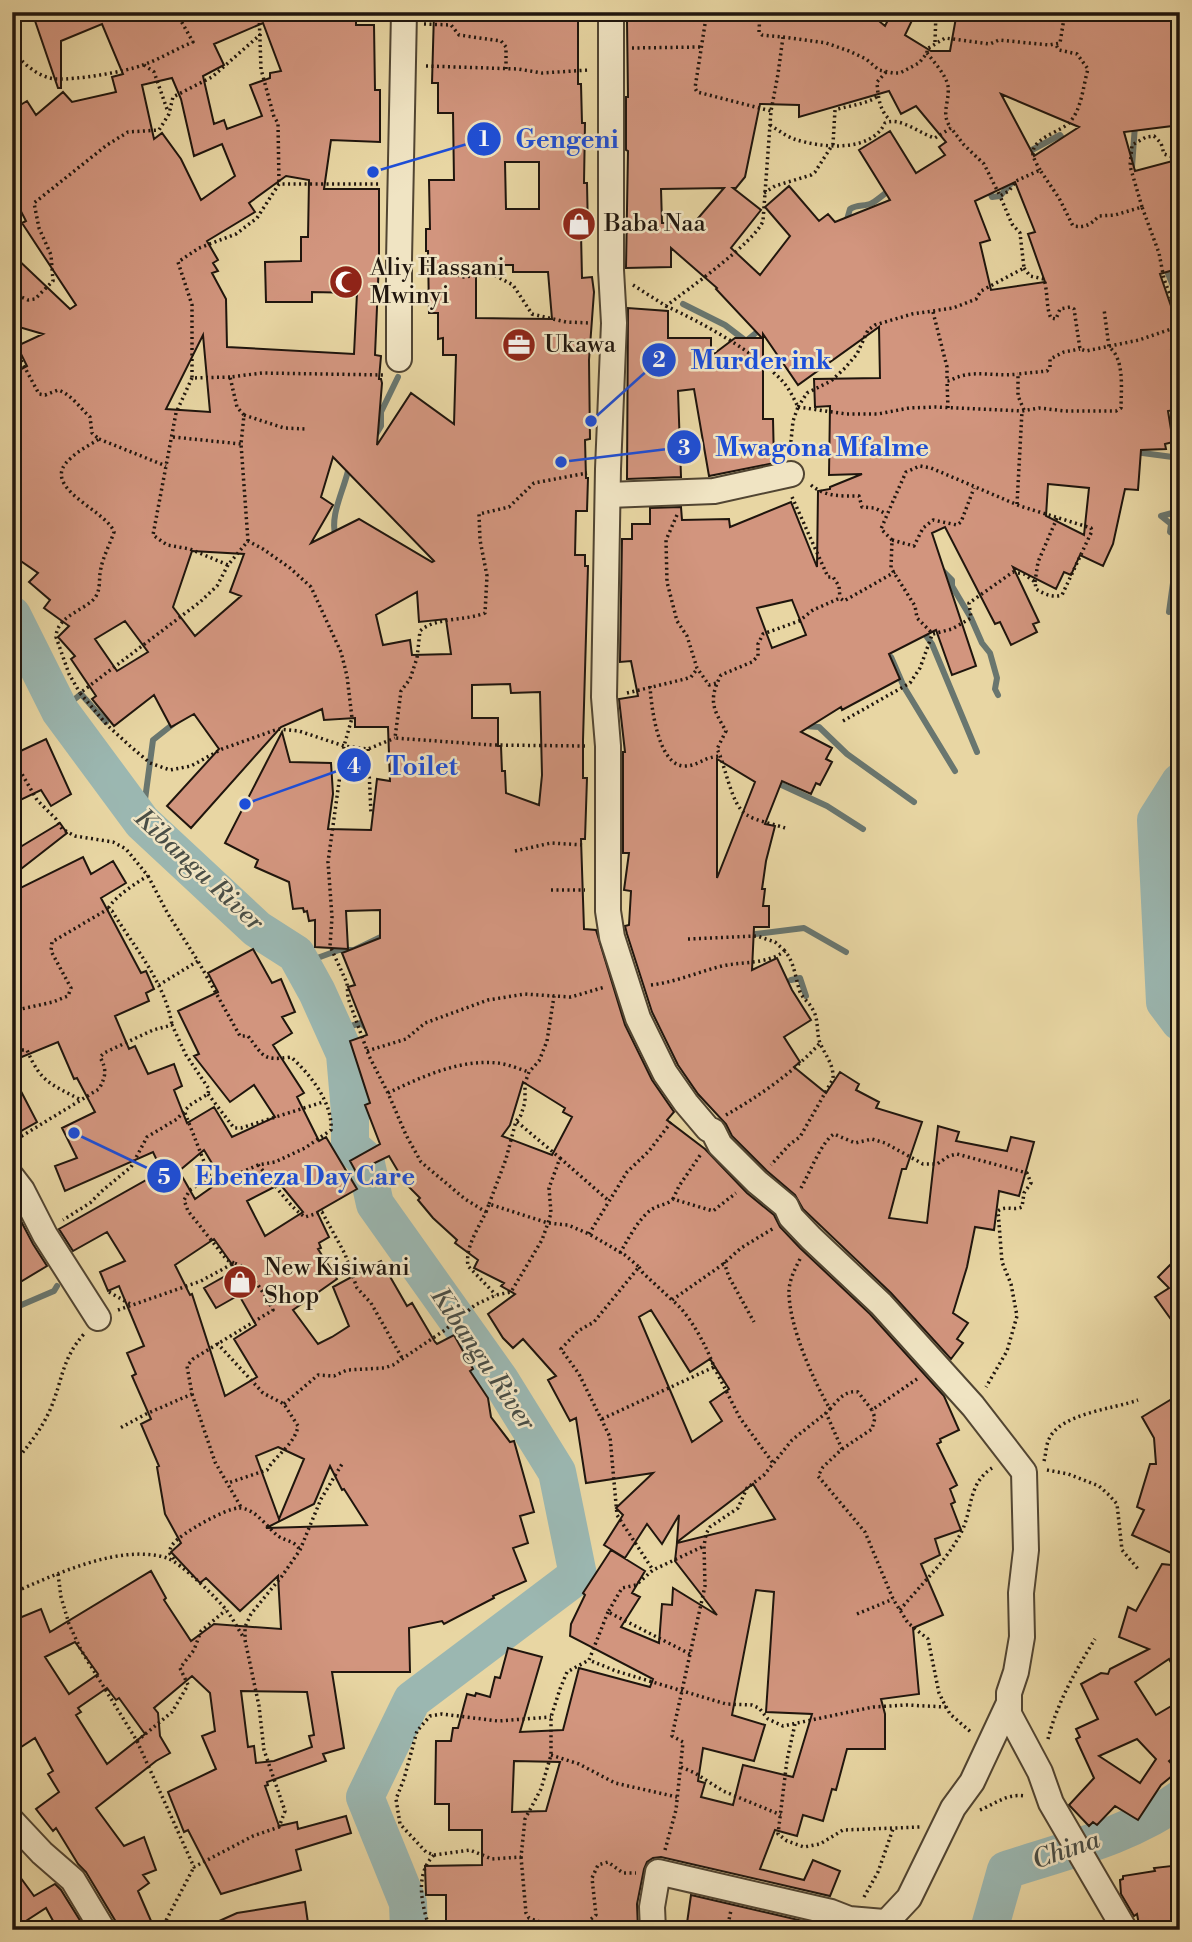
<svg xmlns="http://www.w3.org/2000/svg" width="1192" height="1942" font-family="'Libre Bodoni',serif">
<rect width="100%" height="100%" fill="#e8d6a3"/>
<filter id="stains"><feTurbulence type="fractalNoise" baseFrequency=".00286" numOctaves="4"/><feColorMatrix values="0 0 0 0 .2 0 0 0 0 .09 0 0 0 0 .02 0 0 0 .5 -.17"/></filter>
<radialGradient id="worn" r=".72"><stop offset=".6" stop-color="#630" stop-opacity="0"/><stop offset="1" stop-color="#630" stop-opacity=".3"/></radialGradient>
<g fill="none" stroke-linecap="round" stroke-linejoin="round">
<g stroke="#69766f" stroke-width="6">
<polyline points="1033,158 1030,151 1060,135 1067,145"/>
<polyline points="1132,167 1135,125"/>
<polyline points="988,187 992,197 1000,196 1015,179"/>
<path d="M846,223L850,209C858,204 865,207 872,203C878,200 885,193 891,189"/>
<polyline points="1165,266 1180,303"/>
<polyline points="683,304 725,325 746,341 762,328"/>
<polyline points="375,436 381,426 381,412 398,377"/>
<polyline points="1135,452 1180,458"/>
<polyline points="1180,511 1161,516 1171,524 1170,532 1180,537"/>
<path d="M336,538C329,517 343,492 348,471L354,468"/>
<polyline points="939,567 952,580 952,586 971,618 982,643 990,653 997,678 995,689 998,695"/>
<polyline points="1180,573 1173,583 1169,612 1178,609 1180,604"/>
<polyline points="922,630 932,644 977,752"/>
<polyline points="883,659 891,657 904,687 955,771"/>
<polyline points="60,711 81,694 106,722"/>
<polyline points="804,726 819,727 847,754 914,802"/>
<polyline points="775,782 827,806 863,829"/>
<polyline points="142,822 153,740 177,721"/>
<polyline points="747,935 804,928 846,952"/>
<polyline points="301,964 339,950 354,950 387,934"/>
<polyline points="791,980 800,978 806,996"/>
<polyline points="334,1031 361,1023 365,1027 368,1026"/>
<polyline points="12,1309 54,1291 57,1286"/>
</g>
<g stroke="#9bb7b1" stroke-width="38">
<polyline points="12,615 60,711 142,822 257,929 296,954 317,992 345,1054 350,1112 350,1146 365,1159 375,1204 500,1380 557,1472 578,1575 412,1700 365,1797 408,1903 409,1930"/>
<polyline points="1180,782 1156,820 1165,1002 1180,1022"/>
<path d="M989,1930L1006,1870C1064,1851 1130,1836 1180,1799"/>
</g>
</g>
<g fill="#d2957e" stroke="#1f150d" stroke-width="2" fill-rule="evenodd">
<path d="M32,12H300L301,19L356,21V25H374L375,90H380V142L331,140L324,189H379V260L375,355L381,356L379,379H381L382,383L377,445L411,393L454,424L456,355H443V338L438,339V313H429L428,251H426V229H430L429,180H454L453,113H438V83H432L434,12H578V84H581L582,123H585L584,183H587L588,233H581L582,278L592,277L594,292L589,360L590,439L585,440L586,478H588L587,511H576L575,555H585V566H588L583,740V778H587L585,839H581L584,929L596,930L625,1025L652,1080L674,1112L667,1120L705,1149L747,1193L774,1215L780,1227L800,1248L870,1314L944,1396L959,1430L940,1439L941,1442L937,1444L957,1485L950,1489L955,1502L951,1504L961,1530L935,1539L940,1555L921,1564L943,1615L913,1628L919,1694L881,1699L885,1714V1749H847L836,1790L832,1789L823,1821L803,1815L797,1836L775,1830L760,1869L804,1880L813,1860L840,1871L830,1896L661,1857L653,1858L647,1862L644,1869L637,1904L638,1930H454L446,1928V1895H426L425,1866L482,1865V1830H449V1804H435L436,1741H451L453,1728H458L467,1694L475,1696L476,1693L490,1697L495,1677L500,1678L508,1648L542,1657L520,1732L563,1730L579,1668L650,1687L653,1679L570,1636L571,1624L585,1595L583,1593L611,1550L645,1571L632,1593L640,1597L621,1627L659,1643L662,1604L672,1605L673,1588L717,1615L675,1561L677,1543L775,1519L753,1484L677,1542L679,1515L662,1544L647,1524L625,1558L604,1545L623,1515L616,1508L653,1473L586,1483L576,1418L570,1421L548,1380L556,1376L523,1339L513,1348L503,1338L488,1314L515,1294L501,1286L504,1283L474,1268L478,1260L455,1243L457,1240L433,1218L418,1200L420,1198L405,1183L389,1156L356,1172L350,1161L380,1144L365,1105L370,1103L350,1041L367,1035L348,987L355,985L342,953L380,938V910L346,911L348,949L315,947V920L309,921L307,911L304,912L303,908L293,909L289,882L255,867L258,860L225,843L282,732L290,762L331,763L333,794L328,829L371,830L377,779L390,781L388,727H355V718L324,720L322,709L281,727L191,828L167,806L219,749L194,714L171,727L154,695L114,726L92,699L96,696L71,659L75,656L58,637L69,626L44,608L50,600L29,582L38,573L12,555V374L27,366L17,346L43,334L12,325V254L70,309L76,305L22,223L26,221L12,194V110L27,101L36,115L63,92L72,102L116,92L112,77L123,74L102,24L61,41V88H58ZM263,23L281,71L270,73V78L250,85L262,116L227,129L224,120L214,124L203,76L224,65L214,44ZM172,78L181,99L194,156L222,144L235,176L201,200L181,159L162,133L154,139L142,85ZM505,162H539V209H506ZM286,176L309,180L308,237H301V261L265,262L266,302H312V292L357,293L354,354L227,347L226,299L212,273L218,271L213,263L218,260L207,241L255,212L249,203ZM476,265H513V272H548L552,319L476,318ZM203,335L210,412L166,409ZM333,457L434,561L432,562L359,519L311,543L333,505L321,497ZM192,551L244,554L230,592L241,596L195,636L173,607ZM417,592L419,622L446,619L451,654L412,655L410,640L383,645L376,615ZM125,621L148,652L117,671L95,639ZM510,684L511,693L540,692L542,775L539,805L506,793L505,771H502L501,746H498V718H472V685ZM523,1082L565,1108L563,1112L572,1117L552,1155L502,1136L510,1125ZM651,1310L690,1372L710,1359L729,1389L710,1402L722,1421L692,1442L639,1317ZM756,1590L774,1592L766,1712L812,1714L793,1777L743,1765L733,1805L701,1797L705,1783L698,1781L703,1748L754,1761L765,1725L732,1715ZM514,1761L560,1762L546,1811L512,1812Z"/>
<path d="M630,12L844,14L868,12L885,26L892,12H916L905,35L931,51H950L957,12H1155V16L1172,17V20L1180,21V125L1124,132L1135,171L1180,159V268L1160,274L1172,309L1171,310L1174,324L1172,325L1177,348L1171,350L1177,395H1172L1174,410L1168,411L1173,442L1165,444L1166,449L1141,450L1138,490L1125,489L1113,544L1103,566L1080,555L1071,575L1064,572L1056,589L1013,567L1039,622L1033,624L1037,632L1011,645L1000,622L995,624L945,527L932,533L976,666L952,675L936,630L889,654L900,679L842,710L841,707L801,732L832,748L826,759L832,762L820,785L816,783L811,794L782,781L765,824L775,826L766,861L762,889H765L763,906H769V927H754L752,970L777,958L792,990L811,1020L784,1037L800,1062L794,1067L826,1093L840,1072L859,1084L856,1090L879,1102L876,1108L922,1122L906,1169H902L889,1218L927,1223L938,1126L959,1132L956,1141L1007,1151L1011,1137L1034,1142L1019,1196L999,1191L994,1230L975,1227L967,1267L953,1313L968,1323L957,1339L963,1343L951,1359L891,1293L803,1209L795,1195L767,1171L732,1136L726,1124L698,1094L678,1065L652,1012L627,934L625,926L629,925L631,891L624,890L629,853H623V752H625L619,699L638,696L631,661L620,662L622,539H632V524H650V508L681,507L682,520L729,519L730,527L791,502L817,567L818,491L830,489V487L862,474L829,475L830,406L815,407L814,379L880,378L879,327L798,385L763,334V419H773L774,463L709,476L694,389L678,391L681,477L627,479L628,308L668,311V338H711V356L735,338H762L716,289L717,288L671,248V267L626,268L628,151L626,150V97H628L627,20H630ZM889,91L901,114L916,106L946,142L939,147L945,155L916,173L890,131L859,150L890,200L835,222L828,214L819,221L789,186L765,207L790,236L760,275L731,248L761,210L733,188H736L745,177L760,104L799,105V117ZM1001,94L1079,127L1034,156ZM1015,182L1035,232L1028,234L1045,282L991,290L980,243L990,240L975,201ZM724,188L694,223H662L661,189ZM1048,484L1089,488L1084,535L1046,516ZM792,600L806,635L772,648L757,608ZM717,759L755,782L717,878Z"/>
<polygon points="46,739 71,794 51,806 41,790 12,804 12,755"/>
<polygon points="60,823 67,833 12,876 12,852"/>
<path d="M83,857L91,874L113,861L126,883L101,898L141,973L146,971L154,989L146,993L149,1001L115,1016L129,1049L135,1046L148,1074L174,1064L182,1086L174,1090L187,1123L214,1107L232,1137L275,1117L254,1085L230,1102L194,1056L199,1054L178,1011L218,992L208,973L253,949L272,983L281,979L295,1012L282,1017L292,1033L273,1045L304,1093L297,1097L319,1141L326,1137L357,1189L317,1212L329,1237L319,1243L321,1248L318,1249L337,1279L293,1310L318,1344L332,1337L349,1326L333,1287L381,1261L407,1306L412,1303L435,1342L437,1344L454,1335L473,1369L470,1371L488,1398L491,1417L510,1442L514,1441L534,1512L520,1516L528,1543L513,1548L526,1581L493,1596L494,1598L444,1624L442,1621L409,1628L410,1672H332L344,1748L323,1754L326,1761L267,1782L268,1785L265,1786L279,1826L297,1822L298,1829L346,1816L351,1833L296,1850L301,1870L221,1894L188,1830L184,1832L168,1792L216,1769L202,1736L215,1731L210,1693L192,1676L154,1708L158,1713L160,1736L170,1753L156,1761L96,1808L124,1846L144,1837L156,1870L143,1875L149,1883L138,1891L155,1930H118L116,1922L86,1872L78,1864L56,1828L53,1831L36,1809L59,1792L48,1774L53,1771L35,1738L12,1753V1621L41,1609L50,1632L151,1571L166,1598L164,1600L191,1641L214,1624L281,1629L278,1576L240,1611L206,1578L200,1583L171,1552L181,1543L165,1514L157,1467L159,1466L141,1424L151,1419L132,1376L136,1374L127,1353L144,1346L119,1286L108,1291L100,1272L125,1261L107,1232L73,1251L59,1229L162,1171L153,1152L65,1191L55,1166L77,1158L62,1128L95,1112L77,1078L74,1079L58,1042L12,1061V892ZM204,1150L222,1180L195,1199L179,1171ZM280,1184L303,1212L265,1236L247,1201ZM214,1239L236,1270L204,1288L216,1308L239,1295L256,1325L234,1339L257,1377L225,1396L192,1294L190,1295L175,1265ZM278,1447L304,1459L279,1519L256,1456ZM330,1466L342,1490L344,1489L367,1525L266,1528L314,1504ZM75,1642L98,1674L69,1694L45,1657ZM107,1688L116,1700L119,1698L145,1734L107,1764L76,1715L81,1712L78,1708ZM241,1691L307,1692L314,1735L309,1736L312,1747L274,1761L256,1763L254,1746L248,1747Z"/>
<polygon points="12,1074 37,1122 12,1136"/>
<polygon points="12,1204 33,1244 47,1266 12,1287"/>
<polygon points="1171,1264 1180,1273 1180,1332 1155,1297 1169,1288 1158,1277"/>
<polygon points="1180,1394 1180,1557 1132,1535 1144,1510 1137,1507 1150,1464 1156,1464 1154,1438 1142,1417"/>
<path d="M1162,1564L1180,1566V1679L1169,1659L1135,1682L1156,1715L1180,1701V1752L1169,1761L1178,1771L1161,1785L1138,1820L1115,1806L1097,1825L1093,1822L1089,1826L1069,1805L1094,1778L1076,1739L1080,1737L1076,1729L1098,1719L1081,1684L1101,1673L1108,1674L1110,1669L1149,1649L1119,1637L1128,1607L1136,1611ZM1137,1739L1156,1759L1140,1783L1099,1756Z"/>
<polygon points="1180,1865 1180,1926 1140,1930 1137,1914 1134,1916 1121,1894 1120,1880 1123,1879 1123,1876 1155,1871 1154,1868"/>
<polygon points="12,1866 34,1896 55,1884 61,1890 86,1930 58,1930 46,1908 12,1930"/>
<polygon points="691,1895 820,1925 819,1930 686,1930"/>
<polygon points="305,1902 309,1930 199,1930 237,1913"/>
</g>
<g fill="none" stroke-linecap="round" stroke-linejoin="round">
<g stroke="#514532" stroke-width="28">
<g id="minor">
<polyline points="611,12 611,270 614,323 608,469 604,697 608,746 608,911 612,937 638,1018 665,1073 686,1103 708,1129 713,1131 720,1145 757,1182 786,1206 791,1217 811,1238 881,1304 973,1406 1024,1472 1026,1550 1021,1593 1022,1637 1016,1672 1009,1693 1009,1714 1040,1772 1051,1803 1125,1930"/>
<polyline points="399,359 399,260 404,12"/>
<polyline points="608,495 714,491 791,474"/>
<polyline points="12,1177 22,1190 45,1235 98,1318"/>
<polyline points="12,1821 42,1853 73,1880 103,1930"/>
<polyline points="653,1930 652,1907 658,1872 831,1912 849,1919 884,1922"/>
<polyline points="879,1930 909,1898 953,1808 972,1782 1008,1705"/>
</g>
</g>
<g stroke="#1f150d" stroke-width="3.5" stroke-dasharray="2 3.5" stroke-linecap="butt">
<polyline points="259,12 261,69 274,117 278,123 279,184"/>
<polyline points="424,24 451,25 459,35 501,41 506,47 506,70"/>
<polyline points="705,24 695,88 697,92 771,111"/>
<polyline points="783,37 826,43 849,51 866,59 879,70 893,73 900,73 919,63 927,53 927,49 945,38 990,44 999,40 1049,45 1060,43 1065,12"/>
<polyline points="935,42 936,12"/>
<path d="M12,48C20,62 39,78 56,79C75,80 125,72 143,65C160,59 176,49 193,42L176,12"/>
<polyline points="632,48 700,47"/>
<path d="M927,53C934,62 946,75 948,86C950,102 940,114 951,128"/>
<polyline points="144,65 154,72 168,112"/>
<polyline points="426,66 518,69 542,73 589,70"/>
<path d="M886,72L877,82C878,96 879,110 890,120"/>
<path d="M770,125C778,130 786,136 794,139C821,148 871,153 885,123C900,116 920,134 935,138L951,128L964,145L984,164L1000,196L1009,191L1016,181L1040,170L1059,198L1073,226C1086,228 1091,224 1099,216L1115,215L1142,207L1159,253L1164,279L1180,321"/>
<path d="M1040,170C1038,166 1034,160 1033,155C1031,138 1061,132 1070,122C1082,108 1083,86 1088,69L1077,54L1059,50L1056,45"/>
<path d="M764,193L775,186L811,175L815,172L833,144L835,110C850,105 865,105 878,96"/>
<polyline points="1142,207 1130,166 1132,145 1146,137 1154,136 1161,143 1164,154 1170,156 1180,156"/>
<polyline points="420,265 464,277 492,274 513,285 532,314 566,322 590,323"/>
<path d="M1024,268L1030,276L1044,279C1048,292 1046,309 1051,318L1056,319L1060,309L1070,307L1074,309L1080,349L1086,351L1139,340L1180,326"/>
<path d="M633,285L666,306C687,290 755,242 763,221L771,111L778,74L783,37L762,35L759,32L760,12"/>
<polyline points="12,293 28,300 35,299 53,281 51,255 39,228 34,203 107,145 128,132 159,130 169,114 173,97 212,77 261,34"/>
<path d="M666,306C701,322 759,354 784,383C790,390 794,399 798,407L793,421L790,451"/>
<polyline points="933,312 947,367 947,381"/>
<path d="M12,355L16,351L39,394L45,395L58,390C71,394 80,408 90,417L92,433L99,439C90,445 79,450 71,458C36,487 107,510 114,532C110,544 103,557 101,568C98,579 102,591 93,600C80,612 57,617 56,637L69,674L80,693"/>
<polyline points="230,377 192,378 192,305 178,262 199,248 236,234 257,218 279,184 380,184"/>
<path d="M192,378L176,413L153,535L167,545L190,549L228,565L248,541L263,549L290,568L311,587L341,652L347,676L352,718L344,746L328,862L332,917L330,946L347,983L348,998L369,1056L388,1093L406,1135L421,1162L465,1199L486,1212C478,1229 465,1247 468,1266L496,1295"/>
<path d="M798,407L846,414H878L909,408L936,407L1022,411L1039,408L1065,411H1116L1121,408C1121,390 1125,359 1109,347L1104,309"/>
<polyline points="798,407 807,393 831,381 845,368 857,354 868,330 875,325 912,314 953,308 976,299 981,291 1024,268 1020,233 1012,224 1000,196"/>
<path d="M948,408L947,381C951,381 954,378 958,377C976,370 999,377 1018,374"/>
<polyline points="1024,410 1018,396 1018,374 1047,371 1050,367 1050,359 1064,352 1080,349"/>
<polyline points="244,415 284,428 307,429"/>
<polyline points="173,437 241,444"/>
<polyline points="99,439 166,466"/>
<path d="M811,485C825,497 841,496 859,496L862,507L875,508L886,514"/>
<polyline points="792,497 828,577 833,577 839,586 840,598"/>
<polyline points="1017,504 1022,411"/>
<polyline points="677,515 666,540 667,582 677,621 687,636 697,668 709,685 717,683"/>
<path d="M892,540L881,529C889,510 897,492 906,472L920,466L931,468L1020,506L1091,528L1092,531L1062,595C1052,598 1044,594 1036,589L1035,582L1024,574L1013,572L969,603L971,618L952,629L933,634L917,618L915,606L891,568L892,540L914,546L923,528L933,520L957,525L961,522L974,488"/>
<polyline points="248,541 241,444 244,415 237,407 230,377 262,373 384,375"/>
<polyline points="228,565 217,586 200,602 80,693 107,725 130,746 150,763 170,770 191,766 222,749 278,729 299,731 344,746 368,749 395,738"/>
<polyline points="1035,582 1038,562 1057,518"/>
<path d="M650,686C651,705 658,767 685,766C698,766 705,756 722,756"/>
<polyline points="627,693 685,679 691,677 697,669"/>
<polyline points="843,721 910,683 920,668 932,635"/>
<path d="M585,746L492,745L395,738L401,691L410,679L417,658L420,631C435,617 466,621 485,613L487,576L480,540L479,514L509,507L534,483L587,473"/>
<path d="M12,749L19,769L37,800L56,819L62,829L75,836L113,842L126,849L148,876C137,882 113,898 108,909"/>
<polyline points="368,749 371,814"/>
<path d="M785,828C774,824 756,821 747,815C731,806 726,766 717,749L726,731C713,709 708,700 721,675L752,662L758,656V644L763,634L799,621L813,610L840,598L844,601L895,572"/>
<polyline points="515,851 551,843 584,845"/>
<polyline points="148,876 168,914 198,961 159,985"/>
<polyline points="551,890 585,890"/>
<polyline points="688,939 757,936 775,942 785,951"/>
<path d="M651,985C676,982 698,972 722,966C744,961 765,965 785,951C795,964 795,977 800,992C803,999 810,1003 813,1010C819,1020 816,1032 820,1043C825,1055 834,1064 833,1079L800,1137L790,1144L771,1165"/>
<path d="M12,1011L53,1002L68,996L71,988L51,951L52,942L108,909L112,911C134,947 165,982 172,1025"/>
<path d="M12,1025L21,1050H27C41,1083 51,1084 81,1100"/>
<polyline points="367,1051 406,1039 425,1023 488,1000 525,994 554,996"/>
<path d="M388,1093C421,1077 460,1059 497,1063C508,1064 519,1069 529,1072"/>
<polyline points="208,1094 234,1128 241,1128 323,1102"/>
<path d="M185,1113L210,1177L217,1183L258,1165L275,1162L305,1148L331,1130C333,1103 310,1074 291,1057C263,1061 264,1057 248,1036H240L198,961"/>
<path d="M726,1115C759,1096 793,1073 820,1043"/>
<path d="M12,1142L99,1089C106,1076 107,1070 100,1057L104,1053L153,1030L172,1025L186,1055L209,1089L208,1094L190,1105L177,1119L147,1137L131,1167L103,1190L90,1203L63,1220"/>
<polyline points="560,1158 609,1201"/>
<path d="M258,1165C274,1182 287,1205 305,1217L322,1212L345,1254L357,1288L371,1303L402,1358"/>
<polyline points="210,1177 190,1190 184,1200 188,1211 227,1260 234,1263"/>
<path d="M801,1188C809,1174 822,1141 834,1134L855,1143L872,1139L885,1143L923,1164H937L949,1156L957,1154L1027,1173L1031,1183L1024,1193L1022,1207C1013,1211 1006,1205 998,1211L1002,1262L1011,1284L1017,1316L1007,1351L986,1387"/>
<polyline points="673,1199 679,1186 701,1154"/>
<polyline points="489,1204 506,1159 516,1121 521,1115 525,1102 525,1083 529,1072 539,1061 547,1041 554,996 571,997 605,987"/>
<polyline points="486,1212 489,1204 548,1223 568,1225 589,1234 625,1255 639,1267 594,1322 578,1331 561,1349 579,1374 610,1437 617,1515 653,1570"/>
<polyline points="589,1234 627,1172 649,1151 672,1121"/>
<path d="M620,1253C629,1238 638,1219 652,1209C659,1205 667,1205 673,1199L713,1211L736,1193"/>
<path d="M800,1259C795,1269 790,1278 789,1290C788,1324 813,1380 830,1409L826,1413L842,1449L823,1467L818,1476L865,1532L893,1599L908,1623L928,1639L939,1693L944,1703L950,1714L972,1733"/>
<polyline points="724,1262 729,1277 754,1322"/>
<polyline points="639,1267 643,1273 672,1300"/>
<polyline points="109,1292 132,1305"/>
<path d="M118,1310L201,1281L234,1263L240,1265C254,1277 264,1293 273,1310L193,1359L187,1366L192,1394L146,1414L120,1428"/>
<path d="M217,1343L263,1393L284,1404L298,1426C295,1444 276,1455 267,1470L228,1483"/>
<polyline points="714,1367 740,1418 773,1463"/>
<polyline points="192,1394 215,1462 241,1507"/>
<polyline points="284,1404 318,1375 334,1376 347,1370 384,1368 393,1365 445,1330 475,1305 496,1295 511,1292 542,1240 548,1223 551,1213 549,1188 560,1158 516,1121"/>
<path d="M830,1409C838,1400 845,1390 858,1392L872,1410L917,1379"/>
<path d="M602,1419L714,1367C707,1347 689,1313 672,1300L722,1265L741,1248L774,1228"/>
<polyline points="842,1449 872,1429 875,1418 872,1410"/>
<path d="M1044,1461C1046,1454 1046,1445 1049,1439C1061,1413 1114,1409 1138,1400"/>
<path d="M12,1465C27,1448 41,1430 50,1410C63,1380 61,1360 84,1334"/>
<polyline points="1047,1470 1068,1474 1099,1486 1109,1495 1117,1504 1122,1550 1138,1569"/>
<path d="M174,1559L170,1554C170,1549 170,1548 173,1544C180,1534 226,1508 239,1508C255,1508 267,1527 278,1536C287,1542 294,1540 300,1550"/>
<polyline points="58,1574 61,1597 69,1624 81,1650 137,1741 194,1867 253,1836 279,1827 285,1811 264,1750 259,1706 245,1640 245,1627 251,1614 282,1576 300,1550 321,1499 342,1464"/>
<path d="M12,1593C55,1575 120,1543 167,1558C180,1562 218,1599 227,1611C233,1619 238,1629 244,1638"/>
<path d="M900,1610C921,1584 947,1561 962,1531C973,1507 968,1484 992,1468"/>
<polyline points="608,1612 589,1660 616,1671 726,1704 752,1705 759,1708 768,1719 783,1726 873,1707 906,1705 946,1707"/>
<polyline points="857,1614 893,1599"/>
<polyline points="690,1654 608,1612 622,1588 636,1585 653,1570 704,1546"/>
<polyline points="795,1724 787,1760 778,1834 787,1841 804,1847 820,1844 843,1830 920,1827"/>
<path d="M1048,1739C1057,1703 1076,1670 1095,1639"/>
<polyline points="137,1741 172,1712 188,1685 180,1668 194,1650 201,1631 226,1610"/>
<polyline points="551,1755 579,1764 615,1783 677,1797"/>
<polyline points="681,1767 695,1773 723,1791 781,1815"/>
<path d="M980,1810C995,1804 1007,1793 1025,1796"/>
<polyline points="665,1850 676,1810 683,1742 672,1736 705,1586 704,1546 706,1534 710,1527 738,1508 747,1488 764,1475 792,1440 826,1413"/>
<polyline points="434,1855 470,1850 492,1859 521,1857 525,1819 541,1789 551,1755 551,1717 560,1689 567,1672 589,1660"/>
<polyline points="521,1857 526,1913 529,1918 540,1922 543,1930"/>
<polyline points="864,1897 878,1872 893,1829"/>
<polyline points="161,1930 194,1867"/>
<path d="M430,1930C422,1905 414,1875 434,1855L426,1852L400,1824L396,1799L404,1779L417,1731L430,1716L442,1714L498,1721L551,1717"/>
<polyline points="591,1930 591,1919 596,1915 592,1878 598,1865 608,1862 623,1873 636,1873"/>
<polyline points="727,1930 731,1910"/>
</g>
<use href="#minor" stroke="#f0e4c3" stroke-width="24"/>
</g>
<defs>
<g id="shop-disc" transform="scale(1.75)"><circle r="9.5" fill="#8f2418" stroke="#f0e4c3"/><path d="M-5-2.5h2.3a2.7 3.5 0 0 1 5.4 0H5L5.5 6h-11ZM-1.5-2.5h3a1.5 2.3 0 0 0-3 0Z" fill="#fff"/></g>
<g id="mosque-disc" transform="scale(1.75)"><circle r="9.5" fill="#8f2418" stroke="#f0e4c3"/><path d="M3.5-4.9A6 6 0 1 0 3.5 4.9A5 5 0 1 1 3.5-4.9Z" fill="#fff"/></g>
<g id="office-disc" transform="scale(1.75)"><circle r="9.5" fill="#8f2418" stroke="#f0e4c3"/><path d="M-6-3h4V-5.5h4V-3h4V5H-6ZM-1-4.5V-3h2v-1.5ZM-6 0V1H6V0Z" fill="#fff"/></g>
</defs>
<g fill-rule="evenodd">
<use href="#shop-disc" x="579" y="224"/>
<use href="#mosque-disc" x="346" y="282"/>
<use href="#office-disc" x="519" y="345"/>
<use href="#shop-disc" x="240" y="1282"/>
</g>
<g text-anchor="middle" dominant-baseline="central" stroke-width="5" stroke-linejoin="round" paint-order="stroke">
<g font-size="24" fill="#1f150d" stroke="#f0e4c3" text-anchor="start">
<text x="604" y="224">Baba Naa</text>
<text x="370" y="268">Aliy Hassani<tspan x="370" dy="28">Mwinyi</tspan></text>
<text x="544" y="345">Ukawa</text>
<text x="264" y="1268">New Kisiwani<tspan x="264" dy="28">Shop</tspan></text>
</g>
<g font-size="26" font-style="italic" fill="#4a4e46" stroke="#f0e4c3">
<text transform="translate(199 870) rotate(43)">Kibangu River</text>
<text transform="translate(483 1359) rotate(56)">Kibangu River</text>
<text transform="translate(1066 1850) rotate(-19)">China</text>
</g>
</g>
<path fill="none" stroke="#1d4ed8" stroke-width="2.5" d="M373 172L484 139M591 421L659 360M561 462L684 447M245 804L354 765M74 1133L164 1176"/>
<g fill="#1d4ed8" stroke="#f0e4c3" stroke-width="2.5">
<circle cx="373" cy="172" r="7"/>
<circle cx="591" cy="421" r="7"/>
<circle cx="561" cy="462" r="7"/>
<circle cx="245" cy="804" r="7"/>
<circle cx="74" cy="1133" r="7"/>
<circle cx="484" cy="139" r="18"/>
<circle cx="659" cy="360" r="18"/>
<circle cx="684" cy="447" r="18"/>
<circle cx="354" cy="765" r="18"/>
<circle cx="164" cy="1176" r="18"/>
</g>
<g font-size="21" text-anchor="middle" font-weight="bold" fill="#fff">
<text x="484" y="146">1</text>
<text x="659" y="367">2</text>
<text x="684" y="455">3</text>
<text x="354" y="773">4</text>
<text x="164" y="1184">5</text>
</g>
<g font-size="26" text-anchor="middle" font-weight="bold" fill="#1d4ed8" stroke="#f0e4c3" stroke-width="5" stroke-linejoin="round" paint-order="stroke">
<text x="567" y="148">Gengeni</text>
<text x="761" y="369">Murder ink</text>
<text x="822" y="456">Mwagona Mfalme</text>
<text x="422" y="775">Toilet</text>
<text x="305" y="1185">Ebeneza Day Care</text>
</g>
<rect width="1192" height="1942" fill="none" stroke="#e8d6a3" stroke-width="42"/>
<rect x="14" y="14" width="1164" height="1914" fill="none" stroke="#1f150d" stroke-width="3.5"/>
<rect x="21" y="21" width="1150" height="1900" fill="none" stroke="#1f150d" stroke-width="2"/>
<rect width="100%" height="100%" filter="url(#stains)"/>
<rect width="100%" height="100%" fill="url(#worn)"/>
</svg>
